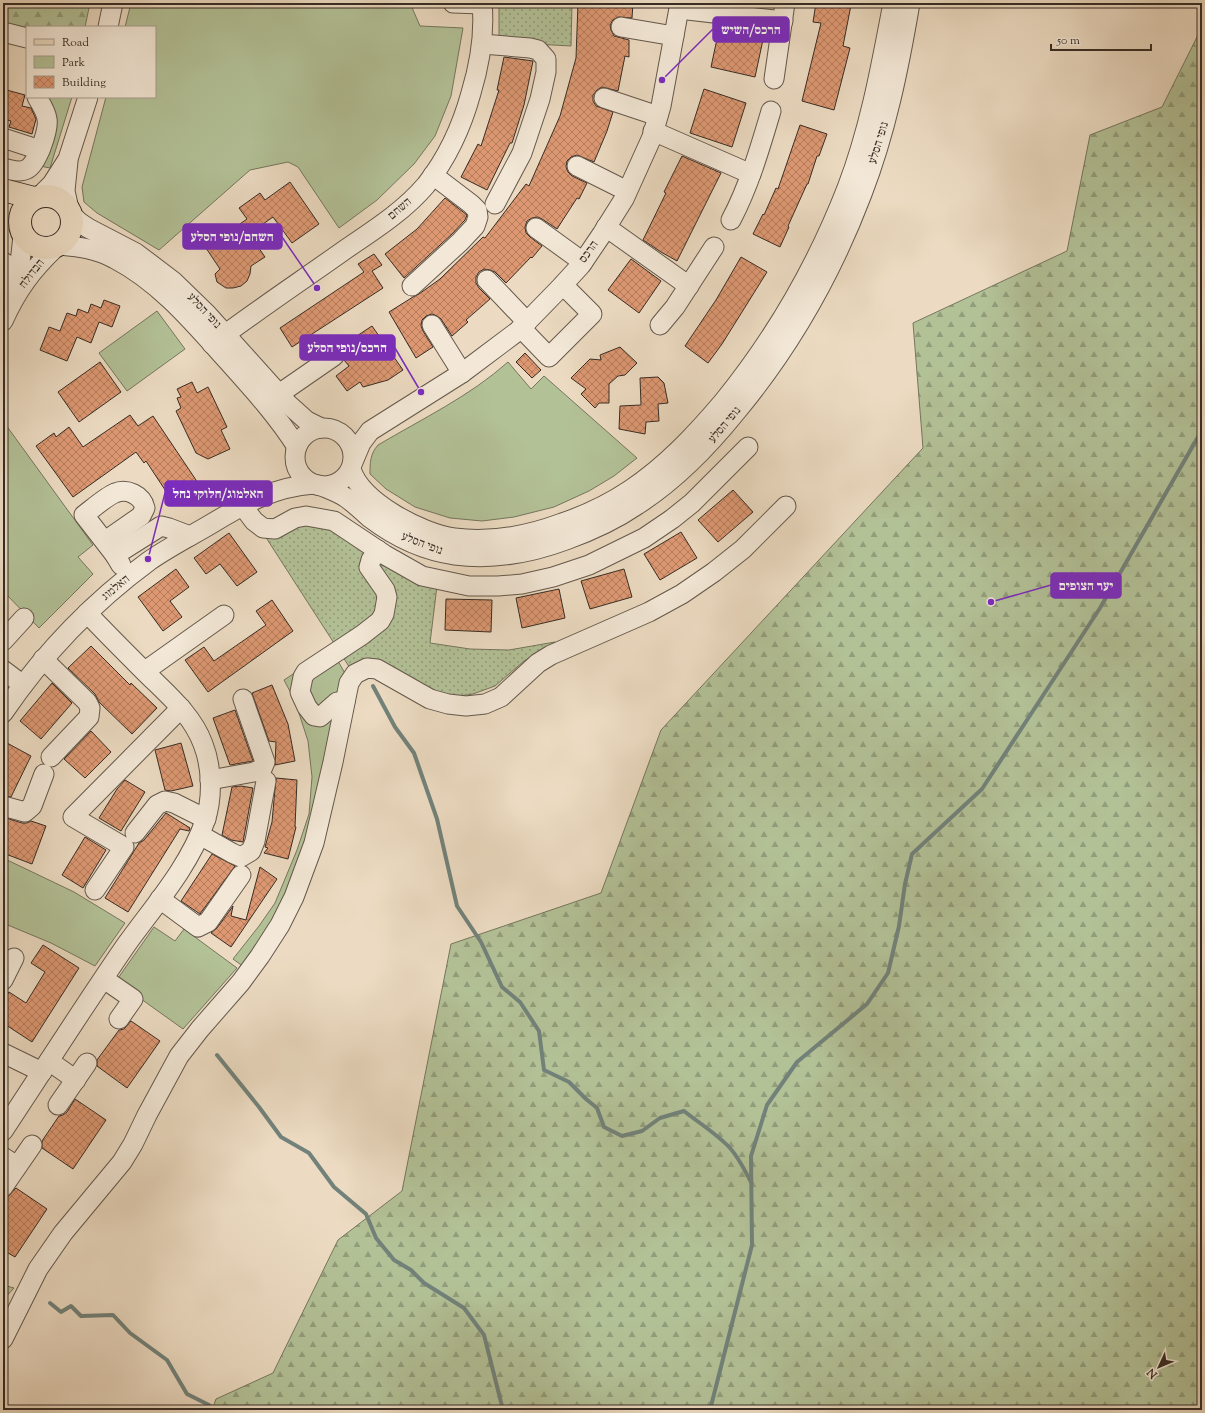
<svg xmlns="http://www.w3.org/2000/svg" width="1205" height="1413" font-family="'Sorts Mill Goudy','Frank Ruhl Libre',serif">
<defs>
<pattern id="grass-dots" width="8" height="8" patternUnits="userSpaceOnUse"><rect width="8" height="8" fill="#b3c197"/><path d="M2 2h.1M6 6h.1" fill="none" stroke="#929d7b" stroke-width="1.8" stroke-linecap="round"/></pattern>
<pattern id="forest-firs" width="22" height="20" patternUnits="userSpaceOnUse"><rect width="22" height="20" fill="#b3c197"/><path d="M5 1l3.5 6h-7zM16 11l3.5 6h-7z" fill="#929d7b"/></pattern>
<pattern id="building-cross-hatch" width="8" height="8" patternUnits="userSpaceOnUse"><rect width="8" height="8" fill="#dd9872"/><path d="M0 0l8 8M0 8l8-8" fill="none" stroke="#b47c5d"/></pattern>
</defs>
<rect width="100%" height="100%" fill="#ecdbc2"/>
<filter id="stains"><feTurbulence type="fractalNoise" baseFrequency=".005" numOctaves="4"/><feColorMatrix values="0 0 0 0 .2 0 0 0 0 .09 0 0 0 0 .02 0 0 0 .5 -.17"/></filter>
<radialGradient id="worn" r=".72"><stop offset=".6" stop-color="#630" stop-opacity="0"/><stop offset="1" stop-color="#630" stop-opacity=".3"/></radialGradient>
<g fill="url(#grass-dots)" stroke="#75765e">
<polygon points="499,3 572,3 571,46 499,42"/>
<polygon points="309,522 328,526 437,586 430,643 470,649 509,650 555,642 524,661 495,686 473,694 452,697 434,690 404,675 350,668 265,536"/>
</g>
<g fill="url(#forest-firs)" stroke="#75765e">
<polygon points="3,3 90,3 85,27 27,27 27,29 3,25"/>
<polygon points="1202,27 1202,1410 212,1410 216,1399 273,1373 338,1240 402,1191 451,944 601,893 661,730 923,448 913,323 1067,251 1090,135 1162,107"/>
</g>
<g fill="#b3c197" stroke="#75765e">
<polygon points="131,3 410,3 420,26 463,28 451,96 435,136 414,164 377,200 339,228 298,167 288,162 250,170 159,250 97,213 84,202 82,187 106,97 155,97 155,27 125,27"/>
<polygon points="45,97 72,97 50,168 40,166"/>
<polygon points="157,311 185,349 127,391 99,353"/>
<path d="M508,362L531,389L544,376L637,458L614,476L589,491L554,507L514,517L482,521L450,518L415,507L386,489L370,474C370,463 370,454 378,445C422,419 470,396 508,362Z"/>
<polygon points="3,421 93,545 78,557 93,574 39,628 3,591"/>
<polygon points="331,649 346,675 307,843 284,902 244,967 233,959 259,926 275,903 297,850 309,814 312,777 308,741 295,701 284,680"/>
<polygon points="3,858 74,892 125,923 95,966 51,943 3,923"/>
<polygon points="154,927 175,941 184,929 237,968 183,1029 116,981"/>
<polygon points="3,1285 14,1288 3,1300"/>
</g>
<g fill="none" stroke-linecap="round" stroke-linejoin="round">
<g stroke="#72827a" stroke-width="4">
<path d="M373,686L395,727L414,753L437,819L457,906L481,942L502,987L520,1002L539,1031L544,1070L569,1082L586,1099L597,1108L604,1127L622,1136L642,1131L660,1118L684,1111C699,1123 717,1134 730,1148C739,1158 745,1171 751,1182"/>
<polyline points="217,1055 259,1107 281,1137 309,1153 334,1187 366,1214 376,1238 394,1260 411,1270 424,1283 464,1308 484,1335 503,1410"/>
<polyline points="50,1303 61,1312 71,1306 81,1316 113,1315 130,1333 167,1360 187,1394 209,1405 215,1410"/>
<polyline points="710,1410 752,1245 751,1156 767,1105 797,1062 867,1004 888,973 899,926 905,884 912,854 982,789 1100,608 1202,430"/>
</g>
</g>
<g fill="url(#building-cross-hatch)" stroke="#372c25">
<polygon points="578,3 633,3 632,18 618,17 613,20 610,25 611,30 614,36 629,40 629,57 625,56 618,91 602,87 597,90 593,95 593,101 596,106 613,112 607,131 594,162 577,155 571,157 567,161 566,167 568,172 572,176 587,183 579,199 577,198 557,229 542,219 538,217 532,218 527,221 525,227 526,233 530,237 542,246 532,258 531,257 506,283 495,272 490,270 484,269 479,272 476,277 476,283 479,288 490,299 466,320 468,322 452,336 441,319 437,316 432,314 426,316 422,320 421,326 423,331 433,347 416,358 389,312 413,297 419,294 440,279 483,237 485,238 526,184 529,186 560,116 576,58"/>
<polygon points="816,3 841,3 851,5 843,46 850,48 834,110 802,101 821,23 813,22"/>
<polygon points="720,25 764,35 755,77 711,67"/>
<polygon points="504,57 533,61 524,105 512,143 510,143 487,190 461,177 478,144 481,146 499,90 497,90"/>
<polygon points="3,89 25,95 22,106 31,108 36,119 32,134 9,127 11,121 3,119"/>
<polygon points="704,89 746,103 732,147 690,133"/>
<polygon points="800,125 827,134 819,156 817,156 808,184 807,184 788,226 789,227 780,247 753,234 763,214 764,215 776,188 778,189"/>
<polygon points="682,156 721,173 677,261 661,252 643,240 666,193 664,192"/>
<polygon points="290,182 319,224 292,243 273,217 249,234 265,257 251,266 250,274 247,281 241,286 233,288 226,288 217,282 215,274 220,269 206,248 247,219 239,208 260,193 265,200"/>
<polygon points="445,198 467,215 465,220 452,234 404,278 385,254 417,229"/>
<polygon points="374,254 382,265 372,271 383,288 292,347 280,328 364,272 358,264"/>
<polygon points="741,257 767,272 722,344 708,363 685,346 716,300"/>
<polygon points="631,259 661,281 639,313 608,290"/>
<polygon points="104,300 120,306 112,327 99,322 91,343 77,337 67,361 40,350 49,327 60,331 67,313 76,316 78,309 88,313 91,304 101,308"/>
<polygon points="372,326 403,370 388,380 363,387 360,382 347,391 336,376 349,366 344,360 345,355 343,350 340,347"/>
<polygon points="620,347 637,363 625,375 618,376 609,384 609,403 599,403 595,408 581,394 586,389 571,378 590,359 601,360 600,355"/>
<polygon points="525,353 541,370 532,378 516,362"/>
<polygon points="100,362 121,392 79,422 58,392"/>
<polygon points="658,377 664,383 668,403 658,404 659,421 646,422 645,434 619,429 620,406 641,405 640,378"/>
<polygon points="192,382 197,393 208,387 227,427 221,430 230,449 208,459 196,453 176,411 181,408 177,398 181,397 177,389"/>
<polygon points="130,415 138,426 153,416 198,483 183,493 187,498 175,505 146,461 144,463 136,452 73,497 36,446 54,433 56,437 69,427 83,447"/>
<polygon points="733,490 753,512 718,542 698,520"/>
<polygon points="681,532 697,558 660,580 644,554"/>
<polygon points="229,533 257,572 237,586 220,564 206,574 194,558"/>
<polygon points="176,569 189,587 170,601 182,617 163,631 138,597"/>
<polygon points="624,569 632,597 590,609 581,581"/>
<polygon points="559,589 565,618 522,628 516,598"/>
<polygon points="446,599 492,600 491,632 445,630"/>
<polygon points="272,600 293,631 208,692 185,660 204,647 214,661 266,625 256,611"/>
<polygon points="91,646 130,685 131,683 157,708 132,734 99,702 95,694 68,668"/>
<polygon points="52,683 72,703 41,739 20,721"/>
<polygon points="272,685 288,724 295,761 275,765 276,742 269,741 252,693"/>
<polygon points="235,710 253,761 230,765 213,718"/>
<polygon points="91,731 111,752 85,778 64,759"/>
<polygon points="7,743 31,756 11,797 3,795 3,751"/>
<polygon points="181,743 193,786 171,791 165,790 155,750"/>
<polygon points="276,778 297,780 295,827 296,827 288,859 264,853 268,848 265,847 272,822"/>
<polygon points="125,780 145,792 121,831 99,818 117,789"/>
<polygon points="241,786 253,788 243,842 231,840 222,835 232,787"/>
<polygon points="166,813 190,828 189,831 180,829 128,912 105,898 139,843 144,840"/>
<polygon points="3,817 22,823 27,823 31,821 46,826 32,864 3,853"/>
<polygon points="85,837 106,850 83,888 62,875"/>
<polygon points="212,854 235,866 200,914 181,901"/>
<polygon points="260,867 277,879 231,947 211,933 217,928 233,906 231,916 246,920"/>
<polygon points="43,945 79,968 32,1042 3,1023 3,1002 9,992 26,1003 45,972 31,963"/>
<polygon points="131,1021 160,1041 127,1088 97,1066 97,1060 119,1030 124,1029"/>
<polygon points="75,1099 106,1120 73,1169 42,1148 42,1141 59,1116 63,1115 67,1112"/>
<polygon points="16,1188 47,1209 15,1257 3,1250 3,1202"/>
</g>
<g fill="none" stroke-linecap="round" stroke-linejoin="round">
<g stroke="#64584c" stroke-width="21">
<g id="minor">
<polyline points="453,3 482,4"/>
<polyline points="679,9 783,21"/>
<polyline points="108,27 113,3"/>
<polyline points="621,27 674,36"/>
<polyline points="3,32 27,38"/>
<polyline points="482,44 530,48 538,50 546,59 546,72 540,99 522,153 495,204"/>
<polyline points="774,79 785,3"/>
<polyline points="604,98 658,116"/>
<polyline points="653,131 751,174"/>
<polyline points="3,138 40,150"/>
<polyline points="68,161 65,191 69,209"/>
<polyline points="577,166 627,191"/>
<path d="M3,168C10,170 20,173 27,169C37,164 49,130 47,119C46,111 41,104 37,97"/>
<polyline points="39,197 52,184 68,159 88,97"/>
<polyline points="70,213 79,222 88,228 136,253 173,281 207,314 288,404 307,421 321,428"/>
<path d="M731,220C749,186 760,148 771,111"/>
<polyline points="606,227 689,286"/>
<polyline points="536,228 583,262"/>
<path d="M60,245C80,247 97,249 115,259C159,282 192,321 225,358C250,386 276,414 297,447"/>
<polyline points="3,262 19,272 29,275"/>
<polyline points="487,280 527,322"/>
<polyline points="412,286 460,242 475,226 478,217 477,210 471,204 433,175"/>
<polyline points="15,289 19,272 23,236"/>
<path d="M3,321C17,290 31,271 56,247"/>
<polyline points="432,325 462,373"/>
<polyline points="660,325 675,307 714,247"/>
<polyline points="521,328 549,357 592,314 563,285"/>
<path d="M212,344C256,311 301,281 346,249C374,230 404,211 426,185C448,157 462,126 471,93C480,63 485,34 482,3"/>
<polyline points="279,394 334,356"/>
<circle cx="324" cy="457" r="29"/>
<polyline points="353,462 361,443 370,431 462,373 518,331 559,289 581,265 602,234 624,199 652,137 661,106 680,3"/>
<path d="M351,469C361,502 421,533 454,538C491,543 527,536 562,523C586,515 609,504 630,490C666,466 695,435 723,402C775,338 817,265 847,188C870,128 881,66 893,3"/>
<path d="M319,485C328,489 337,492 345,497C354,503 362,511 370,518C395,537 425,551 455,555C493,560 531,553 566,540C591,531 615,520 637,505C676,480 707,448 736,412C790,347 832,273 862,194C886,132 899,68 910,3"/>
<polyline points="242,505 254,521 263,528 275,529 295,518 306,516 334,521 385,555 422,576 469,586 498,586 522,584 553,577 589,565 644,538 672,519 692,503 748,447"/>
<path d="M105,541L141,516L145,508C142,495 127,488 115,493C107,496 92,509 84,515L115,555"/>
<polyline points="121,565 115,555 161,526 169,528 190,536"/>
<polyline points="3,641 24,618"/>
<polyline points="43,659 87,702 90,708 89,717 51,757"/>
<polyline points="3,670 23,685"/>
<polyline points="145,671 224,615"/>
<polyline points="345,702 337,702 320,717 314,716 307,707 300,692 303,677 306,672 362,635 380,621 384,614 387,597 385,590 369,567 371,560 378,550"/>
<path d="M3,713C43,654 92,603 149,561C169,547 191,536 211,524C246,503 273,487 314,484"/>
<polyline points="210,780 254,772 262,769 265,762 243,699"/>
<polyline points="3,806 25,812 32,806 44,774"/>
<polyline points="135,833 157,805 165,801 174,803 206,819"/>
<polyline points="200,835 232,853 241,857 251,851 255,841 266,781"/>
<polyline points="95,890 124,847 73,817 181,708"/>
<polyline points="160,899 198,927 208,922 241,875"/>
<polyline points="104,979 133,999 119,1019"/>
<polyline points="3,980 14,958"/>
<polyline points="3,1053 42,1072"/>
<polyline points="49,1061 76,1080"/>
<polyline points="58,1105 87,1063"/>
<path d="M3,1131C44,1069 84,1006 126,945C154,906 189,867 205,821C213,798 212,767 203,744C192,714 166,693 144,671C125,652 106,633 87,613"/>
<polyline points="3,1157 17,1166"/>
<polyline points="3,1187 32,1145"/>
<polyline points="3,1339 38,1269 63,1233 122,1162 133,1144 147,1115 179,1056 200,1029 241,982 260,956 280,925 294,897 314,843 333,762 349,683 355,674 367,668 377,669 430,699 448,704 466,706 485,704 501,697 538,663 551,655 649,612 682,594 714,572 743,549 786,506"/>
</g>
</g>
<g stroke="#372c25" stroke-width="24">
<g id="major">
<polyline points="3,190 34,198"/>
<circle cx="46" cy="222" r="26"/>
</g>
</g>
<use href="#minor" stroke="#f3e8d7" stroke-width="19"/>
<use href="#major" stroke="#ecdbc2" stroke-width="22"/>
</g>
<g text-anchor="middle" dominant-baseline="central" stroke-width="3" stroke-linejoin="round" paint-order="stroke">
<g font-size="12" fill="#372c25" stroke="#f3e8d7">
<text transform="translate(879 143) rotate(-73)">נופי הסלע</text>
<text transform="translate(400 209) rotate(-40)">השחם</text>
<text transform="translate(589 252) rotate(-55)">הרכס</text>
<text transform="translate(32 274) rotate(-52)">הבדולח</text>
<text transform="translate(204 311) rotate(47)">נופי הסלע</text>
<text transform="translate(725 425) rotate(-50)">נופי הסלע</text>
<text transform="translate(422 544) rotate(21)">נופי הסלע</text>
<text transform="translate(116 588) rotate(-40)">האלמוג</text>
</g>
</g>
<path fill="none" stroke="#7b2cbf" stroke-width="1.5" d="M662 80L713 29M317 288L282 237M421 392L395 348M148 559L165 493M991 602L1051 585"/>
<g fill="#7b2cbf" stroke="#f3e8d7" stroke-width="1.5">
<circle cx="662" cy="80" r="4"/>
<circle cx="317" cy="288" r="4"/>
<circle cx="421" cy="392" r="4"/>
<circle cx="148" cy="559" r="4"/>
<circle cx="991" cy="602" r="4"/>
</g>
<g fill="#7b2cbf" stroke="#7b2cbf" stroke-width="1.5">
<rect x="713" y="17" width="76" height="25" rx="4"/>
<rect x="183" y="224" width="99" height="25" rx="4"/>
<rect x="300" y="335" width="95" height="25" rx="4"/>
<rect x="165" y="481" width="107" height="25" rx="4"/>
<rect x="1051" y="573" width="70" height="25" rx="4"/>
</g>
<g font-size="13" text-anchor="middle" font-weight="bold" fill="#fff">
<text x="751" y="34">הרכס/השיש</text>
<text x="232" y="241">השחם/נופי הסלע</text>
<text x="347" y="352">הרכס/נופי הסלע</text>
<text x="218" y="498">האלמוג/חלוקי נחל</text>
<text x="1086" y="590">יער הצופים</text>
</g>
<rect width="1205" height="1413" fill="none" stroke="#ecdbc2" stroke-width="16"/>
<rect x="4" y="4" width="1197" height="1405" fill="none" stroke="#372c25" stroke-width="2"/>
<rect x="8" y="8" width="1189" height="1397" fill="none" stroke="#372c25"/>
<rect x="26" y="26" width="130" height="72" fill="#f3e8d7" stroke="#a89d90"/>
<rect x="34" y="39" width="20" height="6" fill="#ecdbc2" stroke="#a89d90"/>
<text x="62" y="46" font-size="12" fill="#372c25">Road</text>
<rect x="34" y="56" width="20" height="12" fill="#b3c197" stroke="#a89d90"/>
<text x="62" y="66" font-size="12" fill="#372c25">Park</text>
<rect x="34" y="76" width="20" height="12" fill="url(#building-cross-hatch)" stroke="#a89d90"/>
<text x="62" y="86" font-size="12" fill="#372c25">Building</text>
<g transform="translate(1159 1367) rotate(226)" stroke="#f3e8d7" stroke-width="3" paint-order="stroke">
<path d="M0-3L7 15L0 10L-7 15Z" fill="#372c25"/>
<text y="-6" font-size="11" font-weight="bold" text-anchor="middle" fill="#372c25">N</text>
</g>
<path d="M1051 44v6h100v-6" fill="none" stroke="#372c25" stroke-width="2"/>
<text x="1057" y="44" font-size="12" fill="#372c25" stroke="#f3e8d7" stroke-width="3" paint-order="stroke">50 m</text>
<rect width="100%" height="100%" filter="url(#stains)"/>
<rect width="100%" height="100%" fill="url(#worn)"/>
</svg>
